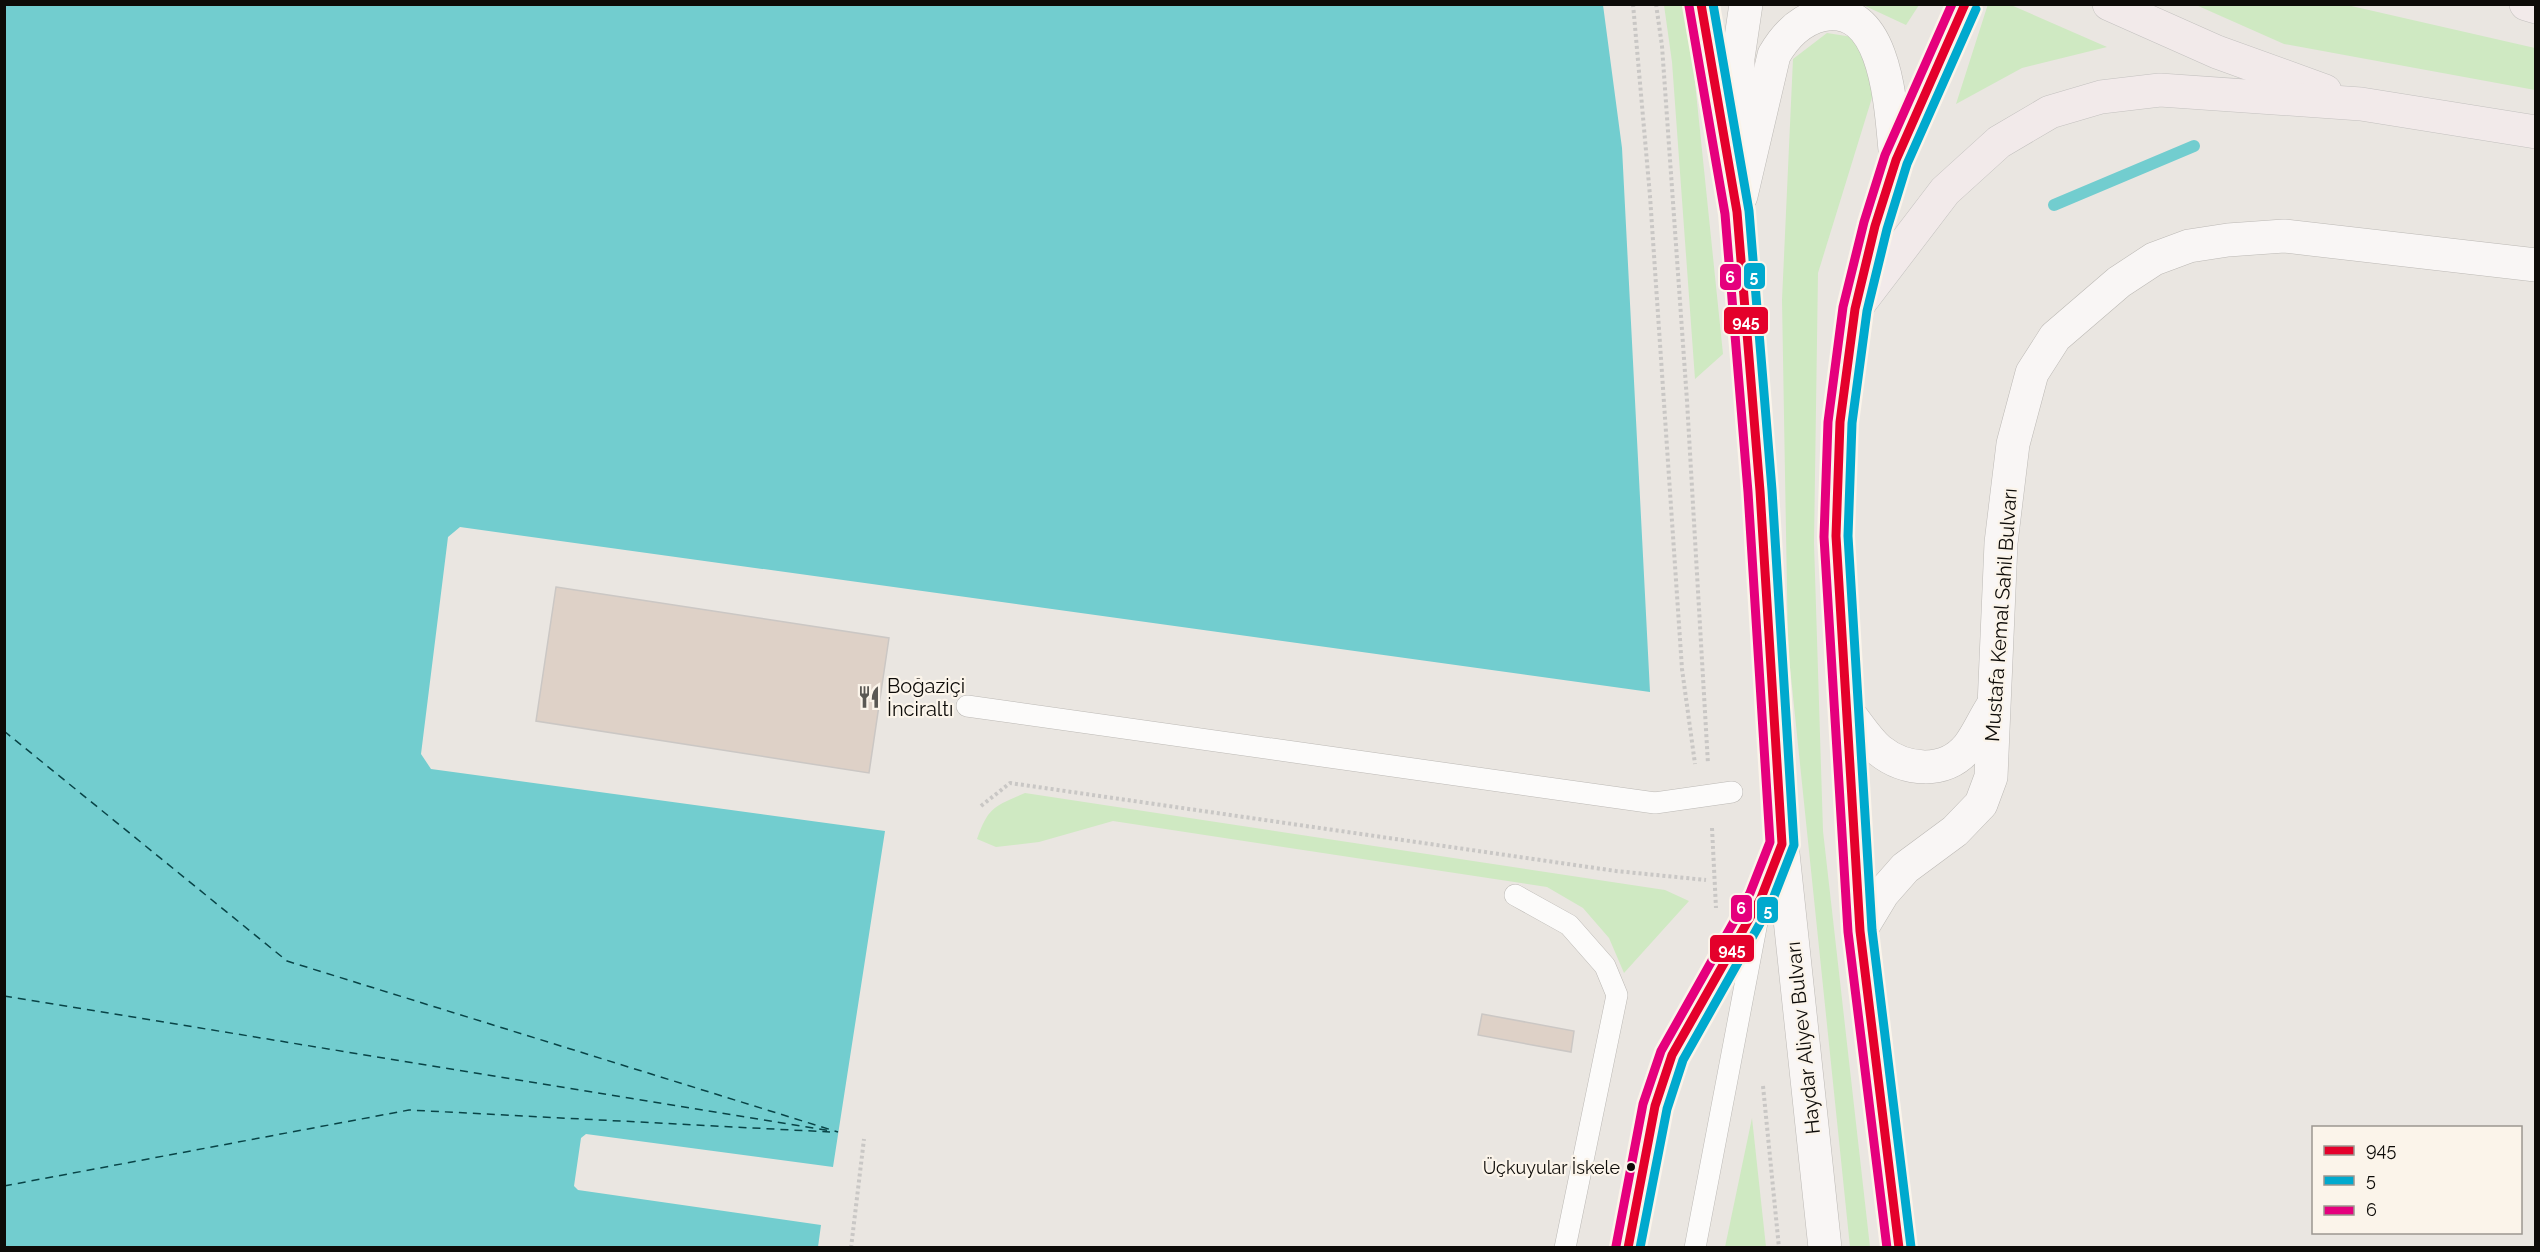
<svg xmlns="http://www.w3.org/2000/svg" width="2540" height="1252" font-family="Raleway,sans-serif">
<rect width="100%" height="100%" fill="#eae6e1"/>
<g fill="#cfe9c2">
<polygon points="1988,4 2011,5 2107,47 2022,68 1956,104"/>
<polygon points="1664,5 1683,5 1692,53 1723,354 1695,379 1672,62"/>
<polygon points="1863,5 1919,5 1906,25"/>
<polygon points="2196,5 2347,5 2535,48 2535,90 2284,44"/>
<polygon points="1827,33 1865,39 1883,62 1818,273 1814,543 1823,831 1870,1247 1850,1247 1788,648 1782,300 1793,59"/>
<path d="M1025,793L1665,890L1689,901L1624,973L1609,938L1583,908L1547,887L1113,821L1039,842L996,847L977,839C989,806 994,807 1025,793Z"/>
<polygon points="1752,1118 1766,1247 1725,1247"/>
</g>
<polygon fill="#72cdcf" points="5,4 1603,5 1622,148 1650,692 460,527 448,537 421,754 431,769 885,831 833,1167 586,1134 581,1138 574,1186 578,1190 821,1225 818,1247 5,1247"/>
<g fill="none" stroke-linecap="round" stroke-linejoin="round">
<polyline stroke="#72cdcf" stroke-width="12" points="2054,205 2194,146"/>
<g stroke="#094447" stroke-width="1.5" stroke-dasharray="8 6" stroke-linecap="butt">
<polyline points="4,731 287,961 838,1132"/>
<polyline points="4,996 831,1131"/>
<polyline points="4,1186 409,1110 830,1132"/>
</g>
</g>
<g fill="#ded1c7" stroke="#cbc7c4" stroke-width="1.5">
<polygon points="556,587 889,638 869,773 536,721"/>
<polygon points="1482,1014 1574,1031 1571,1052 1478,1035"/>
</g>
<g fill="none" stroke-linecap="round" stroke-linejoin="round">
<g stroke="#bcb9b5" stroke-width="22">
<g id="lane">
<polyline points="967,706 1655,803 1732,792"/>
<polyline points="1515,895 1569,925 1605,966 1617,995 1565,1248"/>
<polyline points="1628,1248 1655,1106 1672,1055 1761,898 1779,853"/>
<polyline points="1695,1248 1758,917"/>
</g>
</g>
<g stroke="#bcb9b5" stroke-width="34">
<g id="secondary">
<polyline points="1701,4 1737,212 1760,491 1782,844 1825,1248"/>
<polyline points="1738,132 1738,58 1746,4"/>
<path d="M1741,196L1774,55C1785,36 1800,20 1822,15C1890,1 1891,118 1896,160"/>
<path d="M1846,710C1857,723 1867,740 1879,750C1905,771 1945,775 1968,747C1977,736 1984,719 1992,707"/>
<polyline points="1860,931 1883,893 1905,868 1955,831 1981,804 1991,777 2001,543 2013,444 2032,373 2055,337 2119,282 2154,259 2189,246 2228,240 2284,236 2536,265"/>
<polyline points="1899,1248 1860,931 1836,536 1840,422 1855,309 1875,226 1896,160 1965,4"/>
</g>
</g>
<g stroke="#c3c1bf" stroke-width="34">
<g id="highway">
<polyline points="2109,4 2217,52 2325,91"/>
<polyline points="2526,4 2536,7"/>
<polyline points="1855,309 1945,191 1999,142 2050,112 2101,97 2160,90 2361,104 2536,132"/>
</g>
</g>
<g stroke="#c9c7c5" stroke-width="4" stroke-dasharray="3 3" stroke-linecap="butt">
<polyline points="1633,4 1650,196 1682,669 1695,764"/>
<polyline points="1656,4 1662,46 1687,401 1708,764"/>
<polyline points="981,806 1010,783 1616,871 1706,880"/>
<polyline points="1712,828 1716,908"/>
<polyline points="1763,1086 1779,1248"/>
<polyline points="851,1248 864,1139"/>
</g>
<use href="#lane" stroke="#fcfbfa" stroke-width="21"/>
<use href="#secondary" stroke="#f9f6f5" stroke-width="33"/>
<use href="#highway" stroke="#f2eaea" stroke-width="33"/>
<g stroke="#fbf4ea" stroke-width="14">
<g id="bus-1">
<polyline points="1628,1248 1655,1106 1672,1055 1761,898 1782,844 1760,491 1737,212 1701,4"/>
<polyline points="1899,1248 1860,931 1836,536 1840,422 1855,309 1875,226 1896,160 1965,4"/>
</g>
</g>
<g stroke="#fbf4ea" stroke-width="14">
<g id="bus-2">
<polyline points="1911,1247 1872,930 1848,536 1852,423 1867,311 1887,229 1907,164 1976,9"/>
<polyline points="1640,1248 1667,1109 1683,1060 1771,904 1794,845 1772,490 1749,211 1713,4"/>
</g>
</g>
<g stroke="#fbf4ea" stroke-width="14">
<g id="bus-3">
<polyline points="1616,1246 1643,1104 1661,1051 1750,893 1770,842 1748,492 1725,214 1689,6"/>
<polyline points="1887,1248 1848,932 1824,537 1828,422 1843,307 1864,222 1885,155 1952,4"/>
</g>
</g>
<use href="#bus-1" stroke="#e4002b" stroke-width="9"/>
<use href="#bus-2" stroke="#00a9ce" stroke-width="9"/>
<use href="#bus-3" stroke="#e5007d" stroke-width="9"/>
</g>
<defs>
<g id="restaurant-bare" transform="scale(1.8)"><path d="M-5-6h1v4h1v-4h1v4h1v-4h1v5L-1.5 .5V6h-2V.5L-5-1ZM5-6V6H3V1.5H1.5Q1.5-4 5-6Z" fill="#5a5854" stroke="#fbf4ea" stroke-width="2.5" paint-order="stroke"/></g>
</defs>
<g fill-rule="evenodd">
<use href="#restaurant-bare" x="869" y="697"/>
</g>
<circle fill="#0d0b08" stroke="#fbf4ea" stroke-width="2" cx="1631" cy="1167" r="5"/>
<g text-anchor="middle" dominant-baseline="central" stroke-width="4.5" stroke-linejoin="round" paint-order="stroke">
<g font-size="18" fill="#0d0b08" stroke="#fbf4ea" text-anchor="end">
<text x="1620" y="1167">Üçkuyular İskele</text>
</g>
<g font-size="20" fill="#0d0b08" stroke="#fbf4ea">
<text transform="translate(2001 615) rotate(-86)">Mustafa Kemal Sahil Bulvarı</text>
<text transform="translate(1803 1038) rotate(-96)">Haydar Aliyev Bulvarı</text>
</g>
<g font-size="20" fill="#0d0b08" stroke="#fbf4ea" text-anchor="start">
<text x="887" y="686">Boğaziçi<tspan x="887" dy="23">İnciraltı</tspan></text>
</g>
</g>
<g stroke="#fbf4ea" stroke-width="2">
<rect x="1743" y="262" width="23" height="28" rx="6" fill="#00a9ce"/>
<rect x="1719" y="263" width="23" height="28" rx="6" fill="#e5007d"/>
<rect x="1723" y="306" width="46" height="29" rx="6" fill="#e4002b"/>
<rect x="1730" y="894" width="23" height="29" rx="6" fill="#e5007d"/>
<rect x="1756" y="896" width="23" height="28" rx="6" fill="#00a9ce"/>
<rect x="1709" y="934" width="46" height="29" rx="6" fill="#e4002b"/>
</g>
<g font-size="16" text-anchor="middle" font-weight="bold" fill="#fff">
<text x="1754" y="282">5</text>
<text x="1730" y="283">6</text>
<text x="1746" y="327">945</text>
<text x="1741" y="914">6</text>
<text x="1768" y="916">5</text>
<text x="1732" y="955">945</text>
</g>
<rect width="2540" height="1252" fill="none" stroke="#0d0b08" stroke-width="12"/>
<rect x="2312" y="1126" width="210" height="108" fill="#fbf4ea" stroke="#9c9790" stroke-width="1.5"/>
<rect x="2324" y="1146" width="30" height="9" fill="#e4002b" stroke="#9c9790" stroke-width="1.5"/>
<text x="2366" y="1156" font-size="18" fill="#0d0b08">945</text>
<rect x="2324" y="1176" width="30" height="9" fill="#00a9ce" stroke="#9c9790" stroke-width="1.5"/>
<text x="2366" y="1186" font-size="18" fill="#0d0b08">5</text>
<rect x="2324" y="1206" width="30" height="9" fill="#e5007d" stroke="#9c9790" stroke-width="1.5"/>
<text x="2366" y="1216" font-size="18" fill="#0d0b08">6</text>
</svg>
